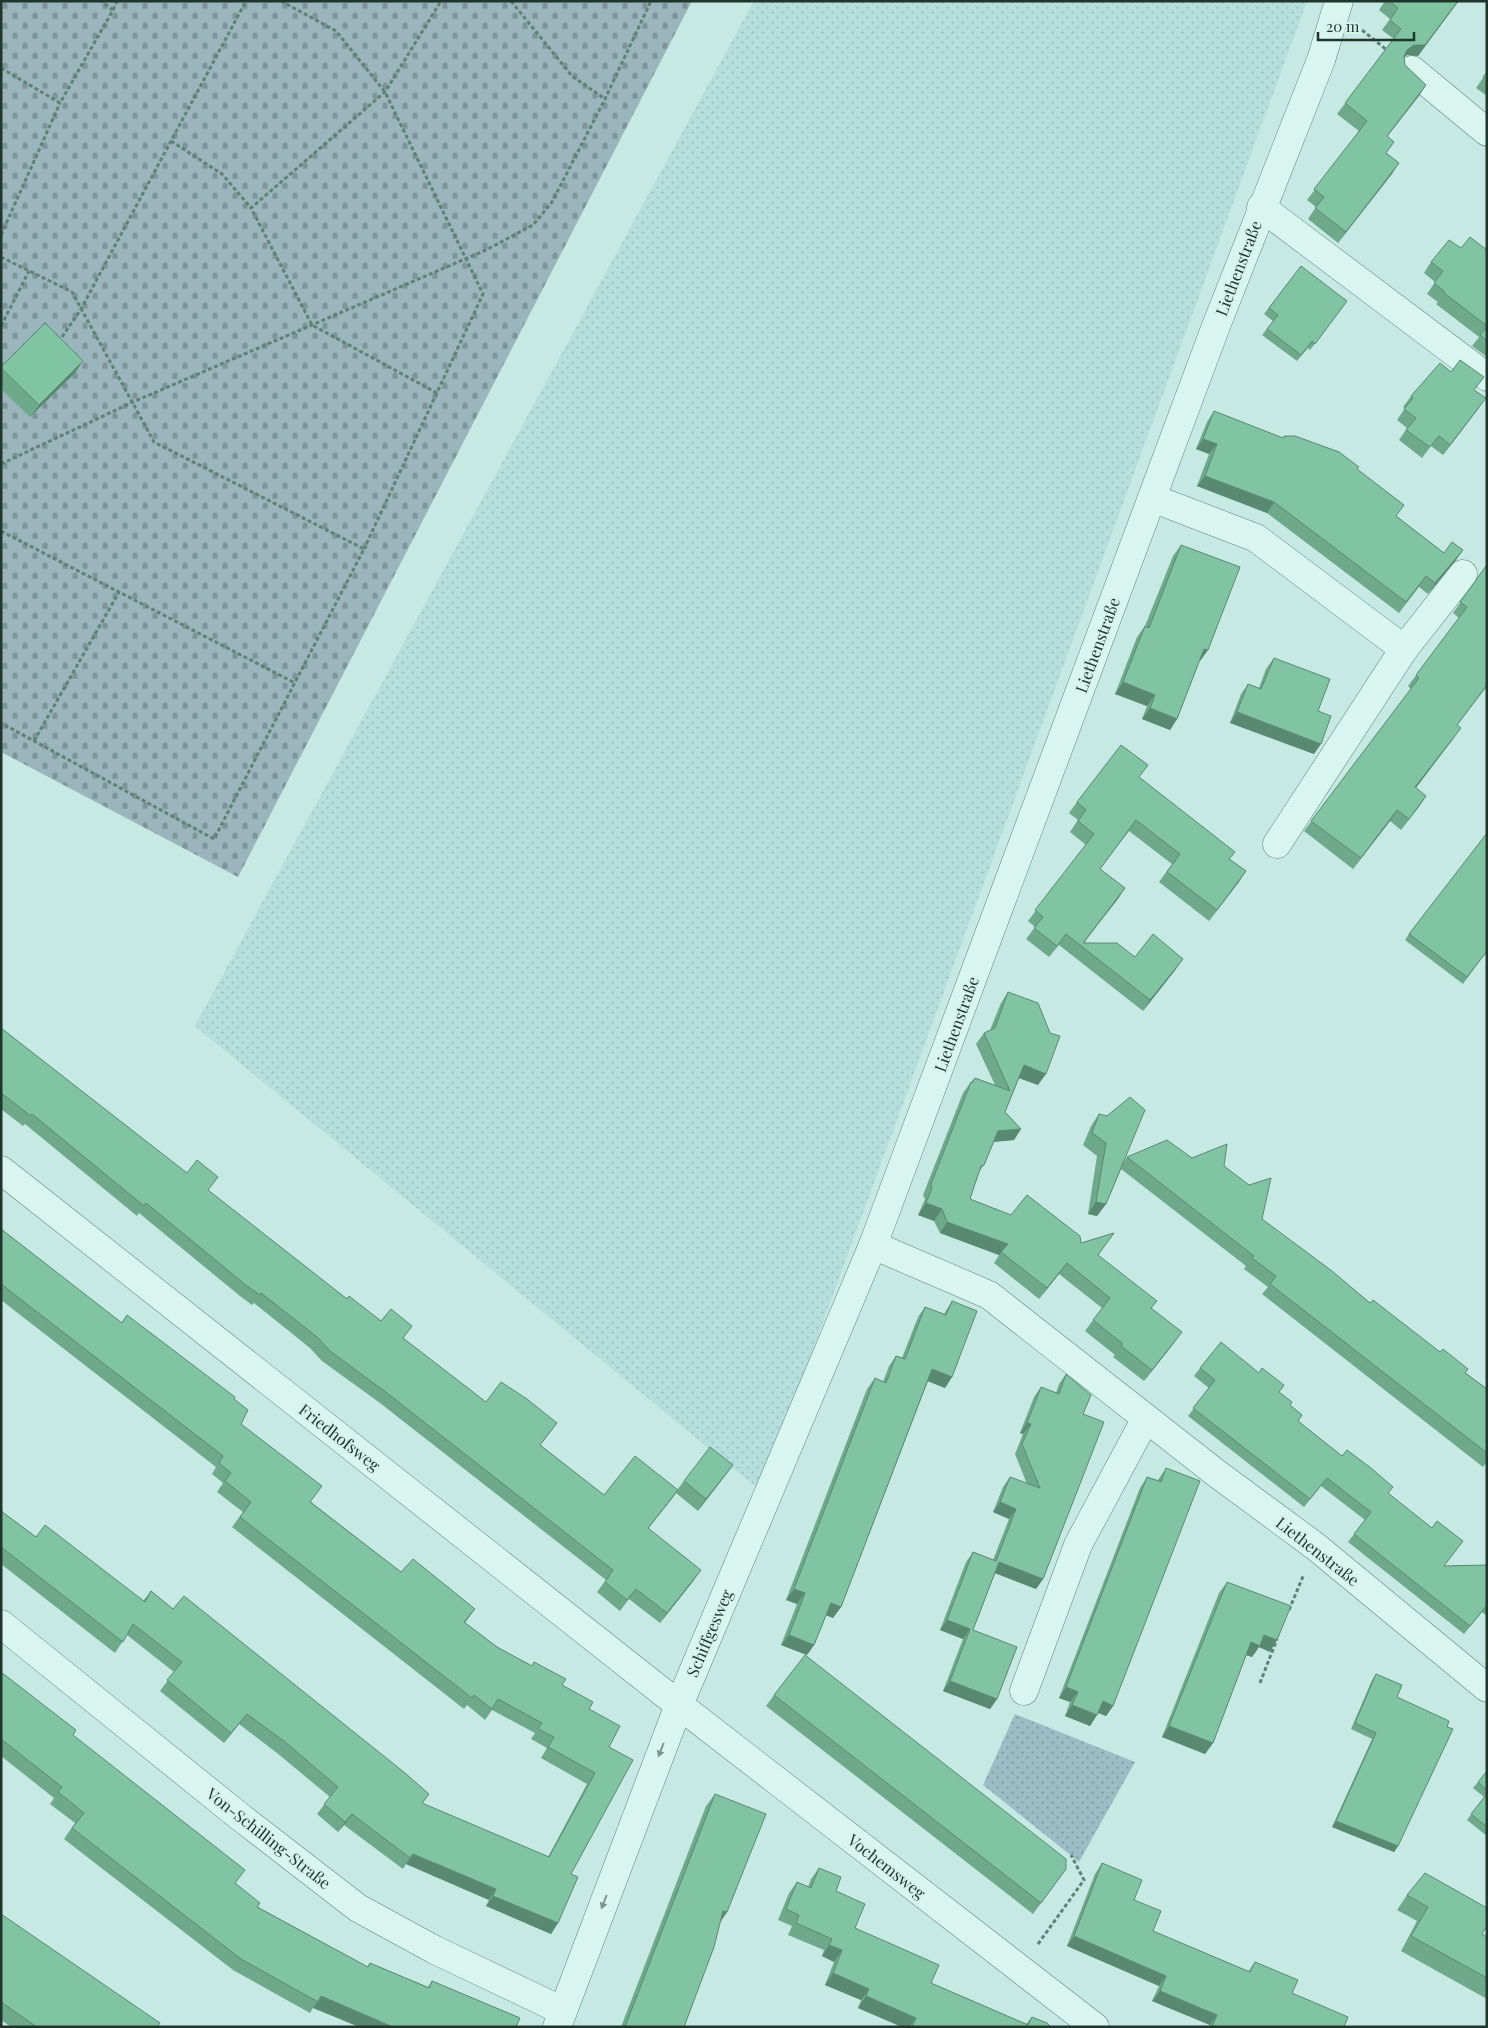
<svg xmlns="http://www.w3.org/2000/svg" width="1488" height="2028" font-family="'Playfair Display',serif">
<defs>
<pattern id="farmland-dots" width="8" height="8" patternUnits="userSpaceOnUse" patternTransform="scale(1.25)"><rect width="8" height="8" fill="#b5dedc"/><path d="M2 2h.1M6 6h.1" fill="none" stroke="#9bbfbd" stroke-width="1.8" stroke-linecap="round"/></pattern>
<pattern id="cemetery-stones" width="16" height="16" patternUnits="userSpaceOnUse" patternTransform="scale(1.25)"><rect width="16" height="16" fill="#9ab5bc"/><path d="M2 7V4a2 2 0 0 1 4 0v3zM10 15v-3a2 2 0 0 1 4 0v3z" fill="#7d9499"/></pattern>
<pattern id="park-dots" width="8" height="8" patternUnits="userSpaceOnUse" patternTransform="scale(1.25)"><rect width="8" height="8" fill="#9cbdc6"/><path d="M2 2h.1M6 6h.1" fill="none" stroke="#7f9aa1" stroke-width="1.8" stroke-linecap="round"/></pattern>
</defs>
<rect width="100%" height="100%" fill="#c7e9e3"/>
<polygon fill="url(#farmland-dots)" points="754,1 1307,1 761,1491 195,1026"/>
<polygon fill="url(#cemetery-stones)" points="1,1 692,1 238,877 1,752"/>
<polygon fill="url(#park-dots)" points="1015,1714 1135,1762 1079,1862 983,1785"/>
<g fill="none" stroke-linecap="round" stroke-linejoin="round">
<g stroke="#5e8376" stroke-width="29">
<g id="minor">
<polyline points="1412,70 1487,132"/>
<polyline points="1261,207 1487,377"/>
<polyline points="1152,498 1256,538 1404,649 1277,844"/>
<polyline points="1404,649 1463,574"/>
<polyline points="1,1170 679,1705 1095,2027"/>
<polyline points="873,1245 989,1295 1216,1473 1315,1546 1487,1688"/>
<polyline points="1,1624 239,1816 358,1908 435,1950 563,2011"/>
<polyline points="1024,1691 1078,1545 1146,1418"/>
<polyline points="557,2027 679,1705 873,1245 1216,326 1321,60 1339,1"/>
</g>
</g>
<g stroke="#5e8376" stroke-width="3" stroke-dasharray="4 2.5" stroke-linecap="butt">
<polyline points="281,1 336,31 385,92 483,294 364,549"/>
<polyline points="511,1 572,76 605,99"/>
<polyline points="113,10 117,1"/>
<polyline points="1362,30 1388,51"/>
<polyline points="1,68 60,103 113,10 101,1"/>
<polyline points="171,141 222,174 251,208"/>
<polyline points="1,235 60,103"/>
<polyline points="1,257 72,292 154,442 364,549 214,839 1,723"/>
<polyline points="1,326 29,271"/>
<polyline points="62,337 81,309 246,1"/>
<polyline points="437,393 312,325 251,208 385,92 441,1"/>
<polyline points="1,464 133,402 486,250 533,225 552,202 605,99 651,1"/>
<polyline points="1,531 295,683"/>
<polyline points="34,741 119,592"/>
<polyline points="1289,1610 1304,1574"/>
<polyline points="1260,1683 1277,1639"/>
<polyline points="1038,1944 1084,1880 1071,1855"/>
</g>
<use href="#minor" stroke="#d9f5f0" stroke-width="28"/>
</g>
<g fill="#6fa98c">
<polygon points="1385,1 1459,1 1418,56 1407,55 1404,57 1405,65 1426,85 1387,136 1386,153 1399,163 1338,243 1308,219 1316,207 1307,200 1359,131 1337,114 1394,39 1382,30 1390,19 1379,10"/>
<polygon points="1487,72 1487,96 1476,88"/>
<polygon points="1461,248 1487,250 1487,357 1472,346 1479,337 1436,304 1438,302 1427,294 1435,282 1424,273 1431,262"/>
<polygon points="1301,266 1343,307 1310,350 1308,348 1297,361 1262,335 1273,321 1264,314"/>
<polygon points="1,367 75,373 30,417 1,389"/>
<polygon points="1475,390 1478,409 1443,455 1431,446 1422,458 1399,440 1407,428 1397,420 1405,408 1403,407 1411,396"/>
<polygon points="1214,411 1283,438 1284,436 1357,469 1396,516 1444,553 1463,550 1456,560 1428,594 1419,587 1399,613 1267,513 1197,486 1209,454 1196,449 1207,422"/>
<polygon points="1181,545 1208,650 1200,661 1199,661 1177,719 1170,730 1142,719 1147,706 1115,694 1137,637 1145,626 1173,556"/>
<polygon points="1486,566 1457,725 1453,739 1416,788 1426,796 1419,807 1401,830 1390,821 1353,869 1304,831 1411,689 1408,686 1459,618 1453,613"/>
<polygon points="1274,658 1318,711 1314,754 1230,723 1241,694 1248,684 1259,688 1266,669"/>
<polygon points="1139,778 1230,859 1246,871 1209,921 1159,882 1172,864 1129,831 1100,869 1125,888 1084,943 1176,969 1143,1011 1059,945 1049,957 1026,939 1035,927 1028,921 1086,845 1070,832 1078,820 1069,813 1077,802"/>
<polygon points="1409,934 1487,951 1463,984 1405,940"/>
<polygon points="1008,992 1038,1085 1019,1078 1005,1112 1021,1129 1014,1140 994,1142 984,1165 979,1172 970,1199 1081,1243 1114,1233 1098,1255 1152,1308 1174,1343 1144,1381 1113,1357 1115,1355 1085,1331 1102,1308 1059,1274 1039,1299 994,1263 999,1255 940,1233 934,1221 918,1215 925,1199 923,1195 963,1093 971,1082 975,1078 995,1085 976,1044 984,1033 990,1030 1001,1003"/>
<polygon points="1,1028 347,1299 403,1339 486,1402 557,1423 540,1445 604,1495 677,1490 684,1481 733,1465 724,1477 698,1511 676,1493 648,1529 694,1580 660,1623 629,1599 620,1611 597,1592 606,1580 380,1403 322,1361 310,1348 254,1303 252,1305 240,1296 139,1213 137,1216 25,1124 23,1126 1,1109"/>
<polygon points="1099,1114 1123,1163 1127,1157 1192,1158 1224,1166 1262,1219 1370,1303 1466,1373 1487,1389 1487,1463 1486,1463 1483,1467 1262,1294 1268,1287 1244,1269 1246,1266 1121,1169 1106,1204 1097,1216 1088,1214 1097,1156 1083,1145 1091,1126"/>
<polygon points="1,1229 121,1323 127,1315 234,1399 241,1424 311,1502 401,1572 475,1609 465,1623 497,1647 532,1666 534,1662 589,1709 609,1747 571,1874 558,1923 551,1934 486,1906 489,1900 406,1864 403,1869 344,1825 338,1832 317,1814 330,1797 277,1753 239,1724 224,1743 160,1691 174,1672 127,1635 115,1653 1,1564 1,1511 36,1537 143,1601 151,1591 173,1609 429,1794 422,1804 548,1857 587,1784 541,1758 547,1748 531,1739 535,1733 492,1710 485,1720 467,1705 464,1709 232,1527 243,1512 217,1492 223,1483 212,1474 216,1467 1,1300"/>
<polygon points="952,1301 952,1377 945,1388 928,1381 841,1607 833,1618 826,1615 814,1645 807,1655 781,1645 797,1604 786,1600 867,1389 875,1378 883,1382 889,1366 896,1356 902,1358 918,1317 925,1307 944,1314"/>
<polygon points="1200,1368 1279,1392 1290,1405 1302,1415 1298,1421 1388,1493 1445,1566 1487,1565 1487,1616 1482,1612 1464,1634 1348,1542 1365,1520 1321,1486 1304,1507 1188,1416 1209,1388 1194,1376"/>
<polygon points="1066,1374 1083,1414 1043,1579 1036,1589 995,1573 973,1630 997,1699 990,1709 943,1691 963,1639 940,1630 966,1562 973,1552 993,1560 1009,1519 993,1512 1003,1487 1010,1477 1027,1484 1015,1454 1023,1434 1020,1433 1034,1397 1041,1387 1056,1393 1059,1384"/>
<polygon points="1166,1468 1113,1706 1106,1716 1098,1713 1090,1726 1065,1716 1070,1702 1059,1698 1140,1488 1147,1477 1158,1480"/>
<polygon points="1227,1582 1270,1652 1259,1647 1252,1657 1246,1655 1213,1743 1205,1754 1162,1737 1219,1593"/>
<polygon points="1,1672 73,1735 235,1883 258,1907 367,1967 370,1963 428,1987 432,1981 520,2018 313,2008 310,2013 233,1970 64,1839 75,1823 50,1804 54,1798 1,1756"/>
<polygon points="1376,1674 1397,1697 1447,1727 1398,1846 1394,1852 1332,1827 1372,1739 1351,1729 1372,1680"/>
<polygon points="774,1695 1066,1869 1033,1914 766,1706"/>
<polygon points="1487,1771 1487,1836 1467,1820 1484,1797 1473,1788"/>
<polygon points="715,1794 727,1912 720,1922 684,2027 621,2027 706,1806"/>
<polygon points="1102,1863 1134,1900 1153,1931 1248,1972 1255,1962 1292,1993 1344,2027 1209,2027 1210,2025 1152,2001 1159,1986 1067,1946 1095,1874"/>
<polygon points="819,1868 836,1891 855,1928 931,1983 1026,2024 1032,2017 1051,2027 902,2027 858,2008 861,2000 825,1985 834,1962 822,1956 824,1950 788,1935 792,1926 778,1920 789,1893 797,1882 808,1887 811,1879"/>
<polygon points="1407,1895 1487,1937 1487,1999 1401,1951 1417,1921 1397,1910"/>
<polygon points="1,1914 157,2027 11,2027 1,2020"/>
</g>
<g fill="#5a8972">
<polygon points="1458,1 1418,56 1407,55 1400,60 1407,50"/>
<polygon points="1426,85 1419,96 1379,147 1387,136"/>
<polygon points="1399,163 1392,174 1338,243 1346,232"/>
<polygon points="83,361 75,373 30,417 39,405"/>
<polygon points="1486,398 1478,409 1443,455 1450,445"/>
<polygon points="1203,439 1217,444 1209,454 1196,449"/>
<polygon points="1205,476 1274,502 1267,513 1197,486"/>
<polygon points="1463,550 1456,560 1428,594 1435,583"/>
<polygon points="1204,649 1208,650 1200,661 1196,660"/>
<polygon points="1123,682 1155,695 1147,706 1115,694"/>
<polygon points="1487,685 1487,686 1449,736 1457,725"/>
<polygon points="1150,708 1177,719 1170,730 1142,719"/>
<polygon points="1237,712 1321,744 1314,754 1230,723"/>
<polygon points="1461,728 1453,739 1408,798 1415,787"/>
<polygon points="1397,810 1390,821 1353,869 1361,858"/>
<polygon points="1246,871 1239,882 1209,921 1217,910"/>
<polygon points="1125,888 1118,899 1081,946"/>
<polygon points="1183,959 1176,969 1143,1011 1150,1000"/>
<polygon points="1024,1065 1046,1074 1038,1085 1016,1077"/>
<polygon points="1021,1129 1014,1140 990,1142 998,1131"/>
<polygon points="1096,1202 1106,1204 1097,1216 1088,1214"/>
<polygon points="926,1203 942,1209 934,1221 918,1215"/>
<polygon points="947,1222 1008,1244 999,1255 940,1233"/>
<polygon points="1067,1263 1059,1274 1039,1299 1047,1288"/>
<polygon points="1182,1332 1174,1343 1144,1381 1152,1370"/>
<polygon points="932,1369 952,1377 945,1388 925,1380"/>
<polygon points="1027,1423 1031,1424 1023,1434 1020,1433"/>
<polygon points="733,1465 724,1477 698,1511 706,1499"/>
<polygon points="678,1490 671,1500 640,1538 648,1528"/>
<polygon points="1000,1502 1016,1509 1009,1519 993,1512"/>
<polygon points="999,1562 1043,1579 1036,1589 992,1572"/>
<polygon points="701,1570 694,1580 660,1623 667,1613"/>
<polygon points="794,1589 805,1593 797,1604 786,1600"/>
<polygon points="831,1603 841,1607 833,1618 823,1614"/>
<polygon points="947,1620 970,1629 963,1639 940,1630"/>
<polygon points="789,1635 814,1645 807,1655 781,1645"/>
<polygon points="1264,1635 1277,1640 1270,1652 1259,1647 1252,1657 1243,1654 1251,1642"/>
<polygon points="950,1681 997,1699 990,1709 943,1691"/>
<polygon points="1066,1687 1078,1692 1070,1702 1059,1698"/>
<polygon points="1103,1701 1113,1706 1106,1716 1096,1712"/>
<polygon points="1072,1705 1097,1715 1090,1726 1065,1716"/>
<polygon points="247,1714 239,1724 224,1743 231,1733"/>
<polygon points="1169,1726 1213,1743 1205,1754 1162,1737"/>
<polygon points="352,1814 344,1825 338,1832 345,1822"/>
<polygon points="1336,1821 1398,1846 1394,1852 1332,1827"/>
<polygon points="413,1854 496,1889 489,1900 406,1864"/>
<polygon points="493,1896 558,1923 551,1934 486,1906"/>
<polygon points="723,1911 727,1912 719,1924"/>
<polygon points="1074,1936 1166,1976 1159,1986 1067,1946"/>
<polygon points="829,1945 842,1950 834,1962 822,1956"/>
<polygon points="833,1973 869,1989 861,2000 825,1985"/>
<polygon points="1160,1991 1217,2015 1210,2025 1152,2001"/>
<polygon points="321,1996 393,2027 359,2027 313,2008"/>
<polygon points="866,1996 916,2018 909,2027 902,2027 858,2008"/>
</g>
<g fill="#81c4a3" stroke="#5a8972">
<polygon points="1389,1 1458,1 1425,45 1414,45 1407,50 1404,57 1405,65 1426,85 1387,136 1394,142 1386,153 1399,163 1346,232 1315,208 1324,197 1314,189 1367,121 1345,103 1401,29 1390,20 1398,8"/>
<polygon points="1487,72 1487,80 1483,77"/>
<polygon points="1470,237 1487,250 1487,326 1444,293 1445,292 1434,283 1443,271 1431,262 1449,240 1461,248"/>
<polygon points="1301,266 1347,301 1315,344 1312,341 1301,355 1267,329 1278,315 1269,308"/>
<polygon points="45,323 83,361 39,405 1,368 1,367"/>
<polygon points="1487,327 1487,341 1480,335"/>
<polygon points="1460,360 1484,377 1474,390 1486,398 1450,445 1439,436 1430,447 1406,430 1416,418 1404,409 1413,398 1411,396 1440,363 1451,372"/>
<polygon points="1214,411 1283,438 1284,436 1295,436 1339,452 1359,467 1357,469 1404,505 1396,516 1444,553 1452,542 1463,550 1435,583 1426,576 1406,602 1274,502 1205,476 1217,444 1203,439"/>
<polygon points="1181,545 1240,567 1208,650 1204,649 1177,719 1150,708 1155,695 1123,682 1145,626 1149,628"/>
<polygon points="1486,566 1487,567 1487,685 1457,725 1461,728 1415,787 1426,796 1409,819 1397,810 1361,858 1311,821 1419,678 1416,675 1467,607 1460,602"/>
<polygon points="1274,658 1330,679 1318,711 1331,716 1321,744 1237,712 1248,684 1261,689"/>
<polygon points="1121,745 1148,765 1139,777 1235,852 1229,859 1246,871 1217,910 1167,872 1180,854 1136,820 1100,869 1125,888 1083,943 1117,943 1135,957 1153,934 1183,959 1150,1000 1066,934 1057,946 1034,928 1043,917 1035,910 1094,834 1078,821 1086,810 1077,802"/>
<polygon points="1487,833 1487,951 1467,977 1409,934"/>
<polygon points="1008,992 1038,1003 1050,1033 1060,1036 1046,1074 1024,1065 1005,1112 1021,1129 998,1131 984,1165 981,1166 970,1199 1011,1215 1027,1195 1080,1236 1081,1243 1114,1233 1098,1255 1157,1301 1151,1308 1182,1332 1152,1370 1121,1346 1123,1344 1093,1320 1110,1298 1067,1263 1047,1288 1001,1252 1008,1244 947,1222 942,1209 926,1203 932,1188 931,1184 971,1082 972,1083 975,1078 1010,1091 984,1033 995,1028"/>
<polygon points="1,1028 187,1173 197,1160 218,1177 208,1190 347,1299 349,1296 381,1321 391,1309 412,1326 403,1338 486,1402 501,1382 527,1399 557,1423 540,1445 604,1495 635,1456 678,1490 648,1528 701,1570 667,1613 636,1589 627,1600 605,1582 613,1570 387,1393 330,1351 317,1337 261,1293 260,1295 247,1286 146,1203 144,1206 32,1114 31,1116 1,1093"/>
<polygon points="1130,1097 1145,1110 1106,1204 1096,1202 1106,1143 1092,1133 1099,1114 1107,1116"/>
<polygon points="1167,1140 1192,1158 1227,1144 1224,1166 1249,1185 1271,1178 1262,1219 1332,1271 1370,1303 1373,1300 1440,1352 1443,1349 1468,1369 1465,1373 1487,1389 1487,1453 1270,1284 1276,1276 1252,1258 1254,1256 1127,1157"/>
<polygon points="1,1229 122,1323 127,1315 235,1397 234,1399 248,1410 241,1424 322,1486 310,1502 401,1572 413,1559 475,1609 464,1622 497,1647 532,1666 534,1662 566,1679 562,1685 593,1702 589,1709 620,1726 609,1747 633,1760 571,1874 578,1877 558,1923 493,1896 496,1889 413,1854 410,1858 352,1814 345,1822 324,1804 338,1787 285,1742 247,1714 231,1733 167,1680 182,1662 133,1624 123,1642 1,1547 1,1511 36,1537 45,1525 145,1602 151,1591 173,1609 184,1596 405,1773 429,1794 422,1803 549,1857 595,1773 548,1747 554,1737 538,1729 542,1723 498,1699 492,1709 474,1695 472,1698 240,1517 251,1502 225,1481 231,1473 219,1463 223,1456 1,1284"/>
<polygon points="952,1301 977,1311 952,1377 932,1369 841,1607 831,1603 814,1645 789,1635 805,1593 794,1589 875,1378 886,1383 896,1356 905,1359 925,1307 946,1315"/>
<polygon points="1221,1342 1259,1373 1262,1368 1284,1385 1279,1392 1292,1402 1290,1405 1302,1415 1298,1421 1342,1456 1347,1450 1371,1468 1393,1487 1388,1493 1432,1528 1437,1521 1463,1541 1444,1566 1487,1565 1487,1605 1470,1626 1354,1534 1371,1512 1327,1478 1310,1499 1193,1408 1215,1380 1200,1368"/>
<polygon points="1066,1374 1091,1395 1083,1414 1104,1422 1043,1579 999,1562 973,1630 1017,1647 997,1699 950,1681 970,1629 947,1620 973,1552 996,1561 1016,1509 1000,1502 1010,1477 1040,1488 1022,1444 1031,1424 1027,1423 1041,1387 1059,1394"/>
<polygon points="710,1447 733,1465 706,1499 684,1481"/>
<polygon points="1166,1468 1200,1481 1113,1706 1103,1701 1097,1715 1072,1705 1078,1692 1066,1687 1147,1477 1161,1482"/>
<polygon points="1227,1582 1291,1606 1277,1640 1264,1635 1260,1646 1251,1642 1213,1743 1169,1726"/>
<polygon points="805,1655 1066,1859 1066,1869 1041,1903 774,1695"/>
<polygon points="1,1672 76,1730 73,1735 245,1870 235,1883 260,1903 257,1907 368,1967 370,1963 429,1988 432,1981 520,2018 516,2027 393,2027 321,1996 318,2002 241,1959 72,1828 84,1813 58,1792 62,1787 1,1739"/>
<polygon points="1376,1674 1402,1685 1397,1697 1449,1721 1447,1727 1453,1729 1398,1846 1336,1821 1376,1733 1355,1723"/>
<polygon points="1487,1771 1487,1790 1478,1782"/>
<polygon points="715,1794 766,1814 727,1912 723,1911 714,1947 684,2027 625,2027"/>
<polygon points="1487,1794 1487,1827 1471,1814"/>
<polygon points="1102,1863 1142,1880 1134,1900 1161,1911 1153,1931 1250,1972 1255,1962 1298,1980 1292,1993 1348,2017 1344,2027 1212,2027 1217,2015 1160,1991 1166,1976 1074,1936"/>
<polygon points="819,1868 841,1877 836,1891 865,1904 855,1928 939,1965 931,1983 1028,2025 1032,2017 1047,2023 1051,2027 912,2027 916,2018 866,1996 869,1989 833,1973 842,1950 829,1945 832,1939 796,1923 799,1915 786,1909 797,1882 811,1888"/>
<polygon points="1425,1873 1487,1908 1487,1926 1482,1934 1487,1937 1487,1978 1411,1936 1428,1907 1407,1895"/>
<polygon points="1,1914 160,2023 157,2027 37,2027 1,2002"/>
</g>
<defs><path id="oneway-solid" d="M-6-.8H1V-3.2L6.5 0L1 3.2V.8H-6Z" transform="scale(1.25)"/></defs>
<g fill="#7c958e">
<use href="#oneway-solid" transform="translate(661 1750) rotate(111)"/>
<use href="#oneway-solid" transform="translate(604 1902) rotate(111)"/>
</g>
<g text-anchor="middle" dominant-baseline="central" stroke-width="4" stroke-linejoin="round" paint-order="stroke">
<g font-size="16" fill="#20352c" stroke="#d5f2ec">
<text transform="translate(1238 268) rotate(-69)">Liethenstraße</text>
<text transform="translate(1097 645) rotate(-70)">Liethenstraße</text>
<text transform="translate(956 1024) rotate(-70)">Liethenstraße</text>
<text transform="translate(340 1437) rotate(38)">Friedhofsweg</text>
<text transform="translate(1318 1551) rotate(38)">Liethenstraße</text>
<text transform="translate(709 1633) rotate(-67)">Schiffgesweg</text>
<text transform="translate(269 1838) rotate(38)">Von-Schilling-Straße</text>
<text transform="translate(887 1866) rotate(38)">Vochemsweg</text>
</g>
</g>
<rect width="1488" height="2028" fill="none" stroke="#20352c" stroke-width="5"/>
<path d="M1318 32v8h96v-8" fill="none" stroke="#20352c" stroke-width="2.5"/>
<text x="1326" y="32" font-size="15" fill="#20352c" stroke="#d5f2ec" stroke-width="4" paint-order="stroke">20 m</text>
</svg>
